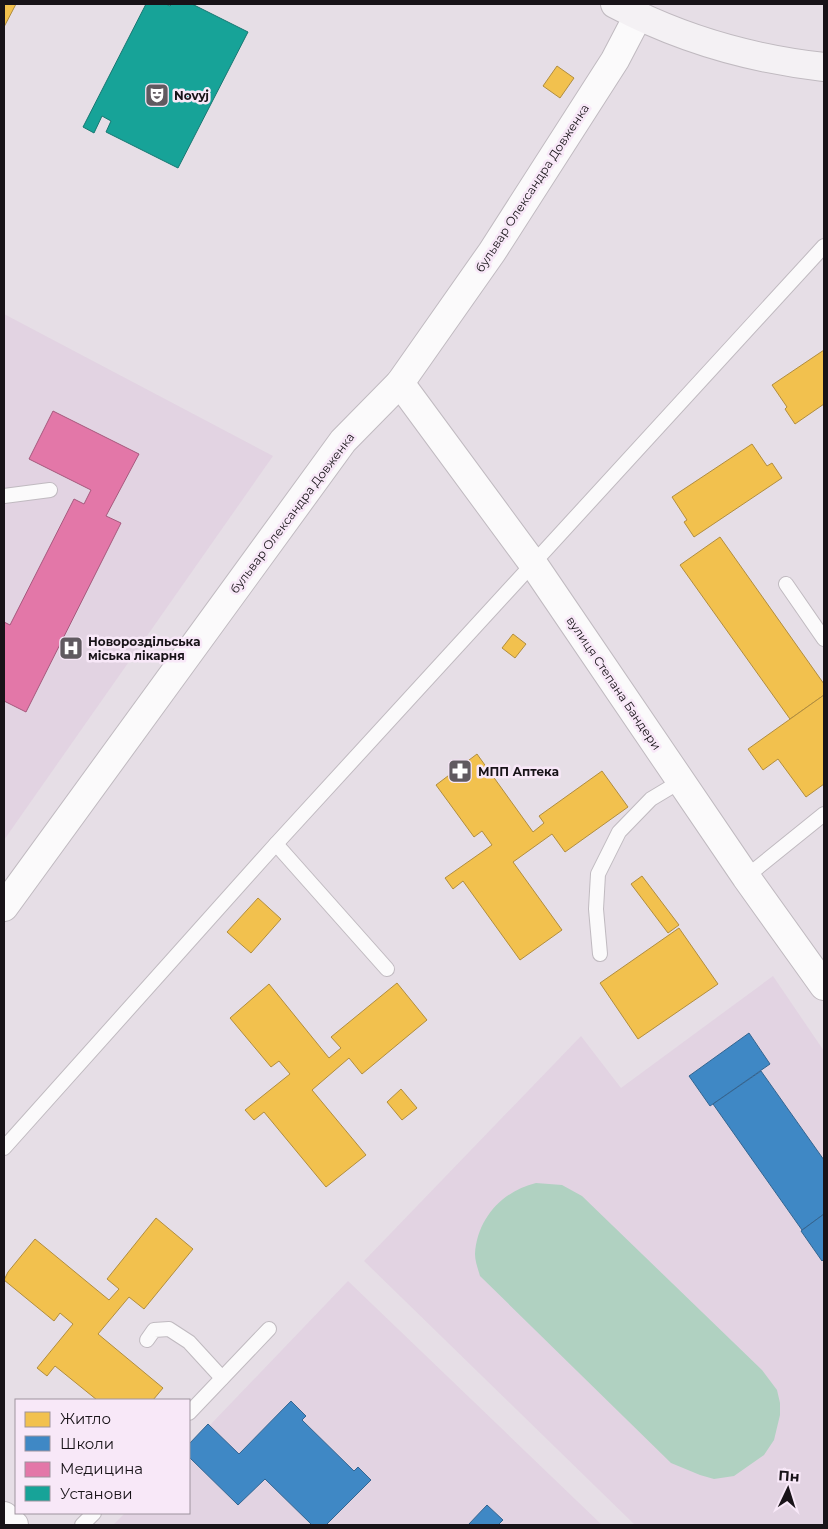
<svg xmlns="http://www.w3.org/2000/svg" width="828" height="1529" font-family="Montserrat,sans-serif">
<rect width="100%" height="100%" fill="#e6dee6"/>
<g fill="#e2d3e2">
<polygon points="4,314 273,456 4,840"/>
<polygon points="773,976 824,1051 824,1525 635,1525 364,1261 581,1036 621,1088"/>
<polygon points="348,1281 602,1525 113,1525 125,1513 189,1513 189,1447"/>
</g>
<path fill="#b0d1c1" d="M536,1183L562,1185L582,1196L762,1370L777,1390L780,1403V1415L774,1440L764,1455L734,1476L714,1479L700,1475L671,1463L480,1276C478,1269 475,1261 475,1254C477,1219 502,1191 536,1183Z"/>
<g fill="#f2c14e" stroke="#b18d3e">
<polygon points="4,4 16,4 4,27"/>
<polygon points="557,66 574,78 560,98 543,86"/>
<polygon points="824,350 824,404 795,424 785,409 787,407 772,385"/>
<polygon points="752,444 767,466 772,463 782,478 694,537 684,522 687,520 672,497"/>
<polygon points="720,537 824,684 824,695 790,719 680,565"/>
<polygon points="513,634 526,644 515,658 502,648"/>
<polygon points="824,695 824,784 806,797 778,759 763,770 748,749"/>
<polygon points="477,754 533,832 544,823 539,816 602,771 628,807 565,852 552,834 513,862 562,930 520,960 463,881 453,889 445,878 492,845 482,831 474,837 436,785"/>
<polygon points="642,876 679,925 668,933 631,884"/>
<polygon points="258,898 281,919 251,953 227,932"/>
<polygon points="679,928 718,984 638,1039 600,983"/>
<polygon points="397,983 427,1020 362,1074 349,1058 312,1090 366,1155 326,1187 264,1112 254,1120 245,1110 290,1074 279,1061 271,1067 230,1018 269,984 329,1058 341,1048 331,1037"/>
<polygon points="401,1089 417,1108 402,1120 387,1102"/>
<polygon points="156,1218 193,1249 144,1309 129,1297 98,1334 163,1388 153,1400 97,1400 55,1366 47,1376 37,1368 73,1324 60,1313 54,1321 4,1280 8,1272 35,1239 109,1300 119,1289 107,1279"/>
</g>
<g fill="#3f88c5" stroke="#336591">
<polygon points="749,1033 770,1064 710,1106 689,1076"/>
<polygon points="761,1071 824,1160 824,1214 802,1230 713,1104"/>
<polygon points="824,1214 824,1259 822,1261 801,1231"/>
<polygon points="291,1401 306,1416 302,1420 354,1471 358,1467 371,1480 326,1525 312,1525 265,1479 238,1505 189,1457 189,1444 208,1424 239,1454"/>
<polygon points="487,1505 503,1520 498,1525 468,1525"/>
</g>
<polygon fill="#e377a8" stroke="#a6597d" points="53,411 139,454 106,516 121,523 26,712 4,701 4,622 10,625 74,499 84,504 91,490 29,459"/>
<polygon fill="#17a398" stroke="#177872" points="146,4 166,4 170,6 172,4 192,4 248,32 178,168 106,132 111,121 102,116 94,133 83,127"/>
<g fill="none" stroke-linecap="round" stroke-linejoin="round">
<g stroke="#c0bac0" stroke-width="16">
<g id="lane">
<polyline points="4,496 50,490"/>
<polyline points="786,584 824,639"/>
<polyline points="276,844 387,969"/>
<polyline points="746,877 824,814"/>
<polyline points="600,954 596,909 598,874 619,832 651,799 681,781"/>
<polyline points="4,1148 276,844 824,246"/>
<polyline points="147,1340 154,1330 169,1329 189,1342 222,1378"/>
<polyline points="189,1413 269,1329"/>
<polyline points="82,1525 94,1513"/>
</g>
</g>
<g stroke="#c0bac0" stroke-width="30">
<g id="street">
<polyline points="400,383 534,565 746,877 824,986"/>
<polyline points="4,907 343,441 400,383 492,252 615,60 638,16"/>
<polyline points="4,1516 14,1525"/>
</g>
</g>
<g stroke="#c0bac0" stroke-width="30">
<path id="secondary" d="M615,4C679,38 752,59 824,67"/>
</g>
<use href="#lane" stroke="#fbfafb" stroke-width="14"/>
<use href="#street" stroke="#fbfafb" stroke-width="28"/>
<use href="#secondary" stroke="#f4f1f4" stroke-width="28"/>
</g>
<defs>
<g id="theatre-square" transform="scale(1.25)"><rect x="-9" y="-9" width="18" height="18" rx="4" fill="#605a60" stroke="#f8e8f8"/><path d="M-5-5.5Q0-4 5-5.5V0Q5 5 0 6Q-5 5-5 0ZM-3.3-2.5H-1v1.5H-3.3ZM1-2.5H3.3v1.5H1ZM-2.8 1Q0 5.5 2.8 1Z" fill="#fff"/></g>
<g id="hospital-square" transform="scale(1.25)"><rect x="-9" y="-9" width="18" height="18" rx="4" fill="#605a60" stroke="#f8e8f8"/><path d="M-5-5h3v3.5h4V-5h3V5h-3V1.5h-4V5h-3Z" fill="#fff"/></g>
<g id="pharmacy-square" transform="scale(1.25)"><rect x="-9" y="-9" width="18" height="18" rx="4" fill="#605a60" stroke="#f8e8f8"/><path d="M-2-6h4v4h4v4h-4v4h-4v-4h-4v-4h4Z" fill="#fff"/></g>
</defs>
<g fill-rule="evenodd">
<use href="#theatre-square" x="157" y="95"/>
<use href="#hospital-square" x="71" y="648"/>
<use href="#pharmacy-square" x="460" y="771"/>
</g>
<g text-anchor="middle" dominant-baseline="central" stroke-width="5" stroke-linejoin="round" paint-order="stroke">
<g font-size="12" font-weight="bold" fill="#181318" stroke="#f8e8f8" text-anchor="start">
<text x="174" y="95">Novyj</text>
<text x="88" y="641">Новороздільська<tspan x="88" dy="14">міська лікарня</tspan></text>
<text x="478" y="771">МПП Аптека</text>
</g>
<g font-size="12" fill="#181318" stroke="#f8e8f8">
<text transform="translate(532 188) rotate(-57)">бульвар Олександра Довженка</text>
<text transform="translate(292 513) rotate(-53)">бульвар Олександра Довженка</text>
<text transform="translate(614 683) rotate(56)">вулиця Степана Бандери</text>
</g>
</g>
<rect width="828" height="1529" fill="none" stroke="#181318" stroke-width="10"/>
<rect x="15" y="1399" width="175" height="115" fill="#f8e8f8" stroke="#9e939e"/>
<rect x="25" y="1412" width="25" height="15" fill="#f2c14e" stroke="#9e939e"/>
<text x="60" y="1424" font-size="15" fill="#181318">Житло</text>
<rect x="25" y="1436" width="25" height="15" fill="#3f88c5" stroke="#9e939e"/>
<text x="60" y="1449" font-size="15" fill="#181318">Школи</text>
<rect x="25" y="1462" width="25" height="15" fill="#e377a8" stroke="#9e939e"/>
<text x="60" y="1474" font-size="15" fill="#181318">Медицина</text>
<rect x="25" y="1486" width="25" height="15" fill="#17a398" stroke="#9e939e"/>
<text x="60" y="1499" font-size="15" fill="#181318">Установи</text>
<g transform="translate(788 1489) rotate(4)" stroke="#f8e8f8" stroke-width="4" paint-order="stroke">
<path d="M0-4L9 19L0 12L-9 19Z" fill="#181318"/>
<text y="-8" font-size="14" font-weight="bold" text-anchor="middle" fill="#181318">Пн</text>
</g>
</svg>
